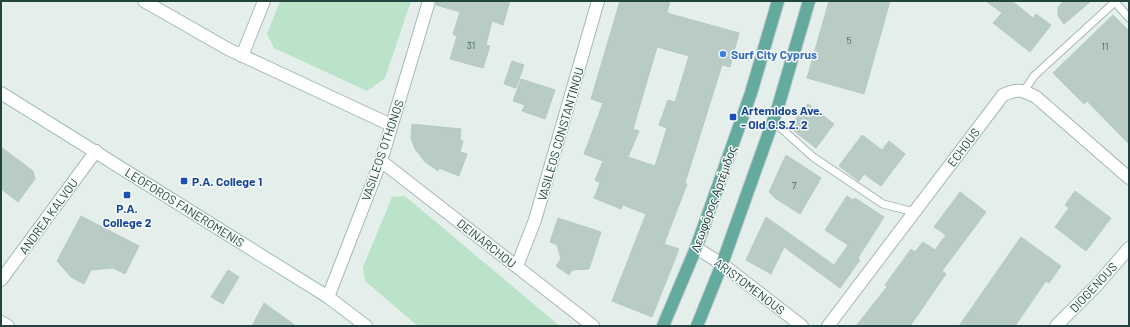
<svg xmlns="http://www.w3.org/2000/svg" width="1130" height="327" font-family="Barlow,sans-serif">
<rect width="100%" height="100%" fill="#e4efec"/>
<g fill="#bbe3ca">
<polygon points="280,1 411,1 385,78 367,91 274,48 267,34"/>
<polygon points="405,196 560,326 418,326 365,281 363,267 392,197"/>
</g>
<g fill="#b9cbc5" stroke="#b6cac4" fill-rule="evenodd">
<polygon points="436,1 510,1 503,25 492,21 486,45 490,46 483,68 450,59 457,36 453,34 460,12 436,5"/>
<path d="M620,1H670L667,13L739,33L730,67L722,65L685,183L687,184L664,244L679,249L652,317L612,301L646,214L623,205L621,209L594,198L600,183L595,180L603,161L584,154L603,103L591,99ZM657,47L689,56L675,102L668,100L659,125L667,128L655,166L628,157L639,131L633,129Z"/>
<polygon points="829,1 890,1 864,94 807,78"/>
<polygon points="986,1 1012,1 1033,18 1036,14 1051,25 1030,52 993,23 1002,13"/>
<polygon points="1064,1 1091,1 1064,24 1058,16 1058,7"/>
<polygon points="1113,15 1129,31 1129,144 1087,101 1084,104 1053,73"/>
<polygon points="512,61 524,65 516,88 504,84"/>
<polygon points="521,79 555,90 545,119 522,111 525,105 513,101"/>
<polygon points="808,104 834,124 816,148 789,127"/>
<polygon points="412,124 461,129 460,140 463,141 460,152 467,154 459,176 439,168 438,171 425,162 415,149 411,138"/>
<polygon points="862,135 882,150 889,141 905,154 881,186 864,174 859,181 839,166"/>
<polygon points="1,147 33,171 35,179 18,202 1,189"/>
<polygon points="786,155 821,178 800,214 775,198 769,192"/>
<polygon points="1075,191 1111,218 1086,251 1055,227 1069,208 1065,205"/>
<polygon points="960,192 986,212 942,271 946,274 910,326 856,326 887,287 885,285 911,249 915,252 923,242 935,250 946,235 934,227"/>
<polygon points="847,196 853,200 855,198 884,217 858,258 860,260 840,288 784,247 771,274 746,260 766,217 834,265 848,245 825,230"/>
<polygon points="81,216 139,246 125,274 113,268 91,270 84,284 71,277 57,261"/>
<polygon points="558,218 601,232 589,269 572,270 569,275 556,266 561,259 557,245 550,242"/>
<polygon points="1021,237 1061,266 1049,283 1046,281 1015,326 959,326"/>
<polygon points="228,270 239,277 223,304 211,297"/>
<polygon points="264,303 296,326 252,326"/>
</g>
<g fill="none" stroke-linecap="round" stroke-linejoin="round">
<g stroke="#a6b8b4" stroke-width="9">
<g id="lane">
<polyline points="1115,2 1129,18"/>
<polyline points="1024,91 1034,76 1116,1"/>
<polyline points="773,121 813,157 883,204 914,212"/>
</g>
</g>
<g stroke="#a6b8b4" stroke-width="14">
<g id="street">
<polyline points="144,1 228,49 391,125"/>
<polyline points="242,56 264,1"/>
<polyline points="381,161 593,326"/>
<polyline points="696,248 722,264 802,326"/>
<polyline points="517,266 535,220 598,1"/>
<polyline points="1,280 96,151"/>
<polyline points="328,297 381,161 429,1"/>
<polyline points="1,322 8,326"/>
<path d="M828,326L1003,95C1018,88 1022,90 1036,97L1129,178"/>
</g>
</g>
<g stroke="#a1bdb6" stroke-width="14">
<g id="secondary">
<polyline points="1,93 328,297 366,326"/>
<polyline points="1056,326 1097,285 1129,248"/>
</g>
</g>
<g stroke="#c1cbc9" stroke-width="14">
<g id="primary">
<polyline points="663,326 696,248 751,93 778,1"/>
<polyline points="697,326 722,264 778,107 809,1"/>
</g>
</g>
<use href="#lane" stroke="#fff" stroke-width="7"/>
<use href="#street" stroke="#fff" stroke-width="12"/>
<use href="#secondary" stroke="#fff" stroke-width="12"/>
<use href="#primary" stroke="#64aa9f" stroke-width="12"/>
</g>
<circle fill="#3f7fe0" stroke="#f6fbf9" stroke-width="1.5" cx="723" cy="54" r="4"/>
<g fill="#1a4fb4" stroke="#f6fbf9" stroke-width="1.5">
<rect x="729" y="113" width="8" height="8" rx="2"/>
<rect x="180" y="177" width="8" height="8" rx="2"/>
<rect x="123" y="191" width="8" height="8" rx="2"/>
</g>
<g text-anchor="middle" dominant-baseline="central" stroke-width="3" stroke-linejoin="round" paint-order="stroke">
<g font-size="10" fill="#476660">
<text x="849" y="40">5</text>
<text x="471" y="45">31</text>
<text x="1105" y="46">11</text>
<text x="794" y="185">7</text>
</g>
<g font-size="12" font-weight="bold" fill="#366cbe" stroke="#f6fbf9" text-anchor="start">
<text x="731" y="54">Surf City Cyprus</text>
</g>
<g font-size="12" font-weight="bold" fill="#164399" stroke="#f6fbf9" text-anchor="start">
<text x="741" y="110">Artemidos Ave.<tspan x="741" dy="14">- Old G.S.Z. 2</tspan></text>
<text x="192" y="181">P.A. College 1</text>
<text x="127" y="208" text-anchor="middle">P.A.<tspan x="127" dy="14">College 2</tspan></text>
</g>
<g font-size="12" fill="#21443e" stroke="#f6fbf9">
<text transform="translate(560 134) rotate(-74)">VASILEOS CONSTANTINOU</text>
<text transform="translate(963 147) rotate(-53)">ECHOUS</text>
<text transform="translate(382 150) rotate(-71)">VASILEOS OTHONOS</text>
<text transform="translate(713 199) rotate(-70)">Λεωφόρος Αρτέμιδος</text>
<text transform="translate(185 207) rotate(32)">LEOFOROS FANEROMENIS</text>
<text transform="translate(48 216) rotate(-54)">ANDREA KALVOU</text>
<text transform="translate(487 243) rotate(38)">DEINARCHOU</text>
<text transform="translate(750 286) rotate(37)">ARISTOMENOUS</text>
<text transform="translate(1093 287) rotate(-47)">DIOGENOUS</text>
</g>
</g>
<rect width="1130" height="327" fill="none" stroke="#21443e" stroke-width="4"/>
</svg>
